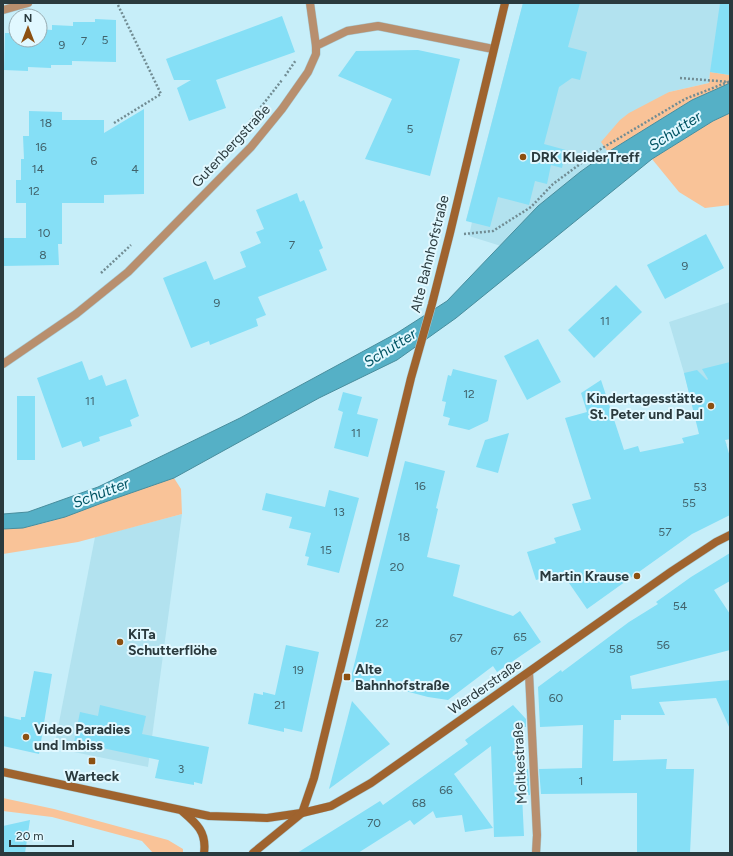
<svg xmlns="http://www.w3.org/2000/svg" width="733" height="856" font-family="Figtree,sans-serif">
<rect width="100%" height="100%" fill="#c7eef9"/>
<g fill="#b2e2ef">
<polygon points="523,3 730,3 730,75 710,72 709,83 669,92 602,142 608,152 580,172 538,206 501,246 469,236 472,222 466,220"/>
<polygon points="730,302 730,439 725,440 727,445 704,451 684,373 669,322"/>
<polygon points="182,514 148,767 54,748 95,537"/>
</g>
<g fill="#f9c398">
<polygon points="710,72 730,75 730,83 692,100 608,152 601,142 620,120 629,113 669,92 709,83"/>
<polygon points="730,113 730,205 705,208 679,192 652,159 713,121"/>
<path d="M174,478L181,489L182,514L78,542L3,554V529C40,528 67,516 101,503C125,494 150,486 174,478Z"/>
<polygon points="3,798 54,809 168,840 183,849 183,853 153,853 142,841 52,817 3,811"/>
</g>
<polygon fill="#55b0c6" stroke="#488d9d" points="730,83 730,113 713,121 652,159 456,318 397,360 319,398 174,478 102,503 65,517 23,528 3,529 3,514 28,512 98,487 240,418 397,333 447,301 538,206 580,172 608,152 692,100"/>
<g fill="#85dff6">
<polygon points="523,3 580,3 568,47 587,52 580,80 572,78 559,87 544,144 566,150 562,168 551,165 547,184 535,181 529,205 498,197 490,227 466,221"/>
<polygon points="720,3 730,3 730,75 710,72"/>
<polygon points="282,16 295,52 216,80 226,108 189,121 177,88 191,80 174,80 166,59"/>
<polygon points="95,19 116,20 116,62 72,61 72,65 51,65 51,68 28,67 28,71 4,70 5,33 16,33 16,40 40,40 40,29 52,30 52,25 73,26 73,22 95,22"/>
<polygon points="418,50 460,59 430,176 365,159 392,99 338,76 356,51"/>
<polygon points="144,109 144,194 104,195 104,203 62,203 62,244 58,244 59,265 3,266 3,238 26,238 26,203 16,203 16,180 21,180 21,159 24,159 23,136 29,136 29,111 62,112 62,120 104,120 104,133"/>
<polygon points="297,193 300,202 304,200 323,248 319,250 327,270 258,297 266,315 256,319 258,326 210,345 209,341 191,348 163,278 206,261 214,280 246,267 240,252 261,243 256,232 264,229 256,210"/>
<polygon points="706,234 724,268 665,299 647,265"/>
<polygon points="616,285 642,312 594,358 568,330"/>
<polygon points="538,339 561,382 527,400 504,356"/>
<polygon points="82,361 89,380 102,375 106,386 126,379 139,416 130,420 132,426 99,437 100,441 83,447 81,441 62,448 37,378"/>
<polygon points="730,362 730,439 725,440 730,457 730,515 692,534 587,609 569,583 565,572 536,580 527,552 556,543 554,538 581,530 572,504 591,499 565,418 587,412 581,393 601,380 624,450 638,446 640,452 684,443 682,438 699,434 684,373 697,370 707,380 708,379 702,369"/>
<polygon points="453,369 497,380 488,421 469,430 448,425 450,418 443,416 446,402 442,401 448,375 451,376"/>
<polygon points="343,392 362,397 357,414 378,419 368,457 334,448 343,412 338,410"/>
<rect x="17" y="396" width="18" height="64"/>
<polygon points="509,433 498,473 476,467 485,440"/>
<polygon points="405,461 445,471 436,508 438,509 427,557 460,565 453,596 513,616 520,611 541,642 497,672 493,666 448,700 428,697 390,687 389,691 350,681"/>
<polygon points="329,490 359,498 339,573 307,565 309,557 305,556 311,533 289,528 292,517 262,510 266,493 325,507"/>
<polygon points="730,553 730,581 714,590 730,614 730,650 630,676 632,689 730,680 730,729 716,698 659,702 665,715 621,715 621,720 614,720 613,761 667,759 666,769 694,769 690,853 637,853 637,793 541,794 539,769 582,768 583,725 540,727 538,687 561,670 562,672 629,622 658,604 656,602 691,577"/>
<polygon points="286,645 319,652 302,732 284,728 284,732 248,724 254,693 263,695 263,692 275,695"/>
<polygon points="34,671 52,674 39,754 3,746 3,716 21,720 21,717 25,717"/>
<polygon points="352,701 390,744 329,789"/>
<polygon points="100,705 146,716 142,734 209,747 202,784 194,782 194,785 155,778 159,760 74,742 80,712 98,716"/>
<polygon points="513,705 526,719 526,727 521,727 521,769 528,769 530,795 522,795 524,836 494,837 491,746 454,774 493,828 465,832 462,815 436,818 433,811 414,825 410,820 358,853 297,853 380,801 383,805 468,744 465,740"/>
<polygon points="30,820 25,853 3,853 3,826"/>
</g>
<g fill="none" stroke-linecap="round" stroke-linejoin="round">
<g stroke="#a8cad4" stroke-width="9">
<polyline id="lane" points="3,10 28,3"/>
</g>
<g stroke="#a8cad4" stroke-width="9">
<g id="street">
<polyline points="310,3 316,46"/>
<polyline points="3,364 76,314 128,272 251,147 282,109 308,72 316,54 316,46 347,31 378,26 493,49"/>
<polyline points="529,673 537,835 536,853"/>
</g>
</g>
<g stroke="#a8cad4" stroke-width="9">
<g id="secondary">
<polyline points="3,772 209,816 267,818 301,813"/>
<path d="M182,811C196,823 207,832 204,853"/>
<polyline points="302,813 314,778 411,378 432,304 450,233 505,3"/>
<polyline points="253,853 302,813 331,806 371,783 672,571 716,542 730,535"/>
</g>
</g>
<g stroke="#718c93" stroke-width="2.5" stroke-dasharray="2 2" stroke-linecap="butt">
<polyline points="285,76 296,60"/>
<polyline points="680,78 730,82"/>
<polyline points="114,123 161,94 117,3"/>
<polyline points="236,139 282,80"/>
<polyline points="464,234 493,231 531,207 553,184 599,150 685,99 728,82"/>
<polyline points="101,273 131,245"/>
</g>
<use href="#lane" stroke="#b88f6e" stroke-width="8"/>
<use href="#street" stroke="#b88f6e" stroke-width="8"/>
<use href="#secondary" stroke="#9f632e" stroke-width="8"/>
</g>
<g fill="#8c5011" stroke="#e1f8ff" stroke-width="1.5">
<circle cx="523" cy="157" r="4"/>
<circle cx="711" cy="406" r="4"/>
<circle cx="637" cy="576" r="4"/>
<circle cx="120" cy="642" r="4"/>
<rect x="343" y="673" width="8" height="8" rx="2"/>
<circle cx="26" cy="737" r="4"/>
<rect x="88" y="757" width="8" height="8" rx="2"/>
</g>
<g text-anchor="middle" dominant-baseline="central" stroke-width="4" stroke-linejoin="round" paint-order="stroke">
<g font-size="12" fill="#41636c">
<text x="105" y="40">5</text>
<text x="84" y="41">7</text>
<text x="62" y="45">9</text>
<text x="46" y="123">18</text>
<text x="410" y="129">5</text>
<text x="41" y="147">16</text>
<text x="94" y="161">6</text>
<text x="38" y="169">14</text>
<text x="135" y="169">4</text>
<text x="34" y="191">12</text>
<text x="44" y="233">10</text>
<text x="292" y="245">7</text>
<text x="43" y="255">8</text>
<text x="685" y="266">9</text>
<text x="217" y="303">9</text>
<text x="605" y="321">11</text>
<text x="469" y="394">12</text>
<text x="90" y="401">11</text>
<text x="356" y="433">11</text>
<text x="420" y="486">16</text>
<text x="700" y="487">53</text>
<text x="689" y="503">55</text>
<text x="339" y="512">13</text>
<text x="665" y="532">57</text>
<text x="404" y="537">18</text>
<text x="326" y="550">15</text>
<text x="397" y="567">20</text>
<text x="680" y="606">54</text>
<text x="382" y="623">22</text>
<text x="520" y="637">65</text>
<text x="456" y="638">67</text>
<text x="663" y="645">56</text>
<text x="616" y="649">58</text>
<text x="497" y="651">67</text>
<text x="298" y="670">19</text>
<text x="556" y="698">60</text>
<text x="280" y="705">21</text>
<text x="181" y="769">3</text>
<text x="581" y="781">1</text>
<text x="446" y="790">66</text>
<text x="419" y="803">68</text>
<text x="374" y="823">70</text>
</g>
<g font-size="14" fill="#2a3a3e" stroke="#e1f8ff">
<text transform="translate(231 146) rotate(-47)">Gutenbergstraße</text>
<text transform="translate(430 254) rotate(-76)">Alte Bahnhofstraße</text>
<text transform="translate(485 687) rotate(-35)">Werderstraße</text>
<text transform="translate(520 763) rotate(-93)">Moltkestraße</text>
</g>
<g font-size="14" font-weight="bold" fill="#2a3a3e" stroke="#e1f8ff" text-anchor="start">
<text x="531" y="157">DRK KleiderTreff</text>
<text x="703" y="398" text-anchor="end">Kindertagesstätte<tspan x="703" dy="16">St. Peter und Paul</tspan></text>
<text x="629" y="576" text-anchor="end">Martin Krause</text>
<text x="128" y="634">KiTa<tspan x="128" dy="16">Schutterflöhe</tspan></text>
<text x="355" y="669">Alte<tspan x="355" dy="16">Bahnhofstraße</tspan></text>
<text x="34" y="729">Video Paradies<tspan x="34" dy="16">und Imbiss</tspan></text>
<text x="92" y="776" text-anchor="middle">Warteck</text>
</g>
<g font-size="15" font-style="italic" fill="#005464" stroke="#e1f8ff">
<text transform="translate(675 131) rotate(-33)">Schutter</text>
<text transform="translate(390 348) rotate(-32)">Schutter</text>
<text transform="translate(101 493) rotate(-21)">Schutter</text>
</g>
</g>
<rect width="733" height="856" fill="none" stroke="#2a3a3e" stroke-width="8"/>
<g transform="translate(28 28)"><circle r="19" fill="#e1f8ff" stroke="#98acb2"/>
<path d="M0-3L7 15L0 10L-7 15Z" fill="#8c5011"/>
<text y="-6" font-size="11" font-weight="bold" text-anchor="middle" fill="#2a3a3e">N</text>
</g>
<path d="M10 840v6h63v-6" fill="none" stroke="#2a3a3e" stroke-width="2"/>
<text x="16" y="840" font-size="12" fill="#2a3a3e" stroke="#e1f8ff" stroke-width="3" paint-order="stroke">20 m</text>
</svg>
